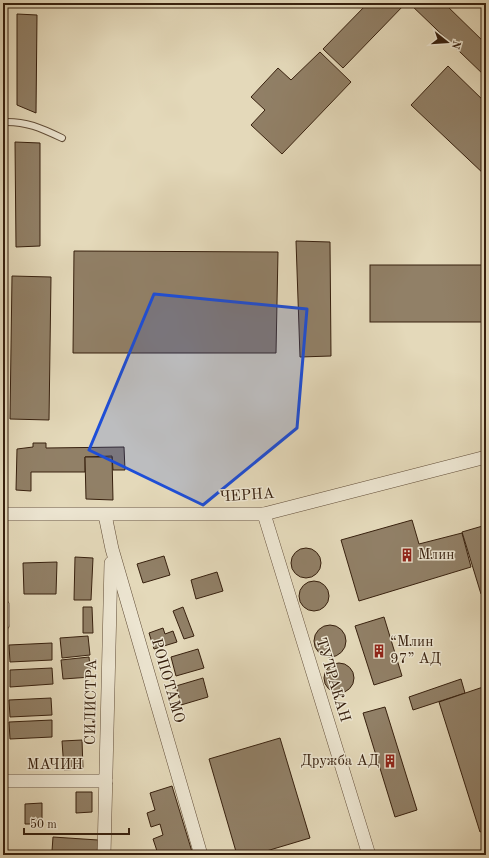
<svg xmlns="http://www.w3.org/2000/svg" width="489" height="858" font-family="'Old Standard TT',serif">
<rect width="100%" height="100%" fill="#e4d9ba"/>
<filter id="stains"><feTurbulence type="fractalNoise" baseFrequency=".005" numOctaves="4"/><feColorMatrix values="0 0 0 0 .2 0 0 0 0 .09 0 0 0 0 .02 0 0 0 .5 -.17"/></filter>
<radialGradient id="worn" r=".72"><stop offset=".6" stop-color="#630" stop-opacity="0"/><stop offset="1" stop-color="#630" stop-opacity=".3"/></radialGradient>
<g fill="#918067" stroke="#37200e">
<polygon points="368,3 405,4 343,68 323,49"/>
<polygon points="409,3 444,3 486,44 486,77"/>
<polygon points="17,14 37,15 36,113 17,105"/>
<polygon points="320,52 351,82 282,154 251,125 265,110 251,97 278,68 291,80"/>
<polygon points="448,66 486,103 486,176 411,105"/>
<polygon points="15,142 40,143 40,246 16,247"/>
<polygon points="296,241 330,242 331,356 300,357"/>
<polygon points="74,251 278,252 276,353 73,353"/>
<rect x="370" y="265" width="116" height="57"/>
<polygon points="12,276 51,277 49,420 10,419"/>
<polygon points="33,443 46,443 46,448 124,447 125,470 113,470 112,456 85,457 85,472 31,472 31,491 16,490 17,449 33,447"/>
<polygon points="85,457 112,457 113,500 86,499"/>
<polygon points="412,520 419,544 462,533 471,567 359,601 341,540"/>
<polygon points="486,525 486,592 481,594 462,532"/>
<circle cx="306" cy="563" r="15"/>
<polygon points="164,556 170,575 143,583 137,564"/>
<polygon points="75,557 93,558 91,600 74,600"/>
<polygon points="57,562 56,594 24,594 23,563"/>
<polygon points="217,572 223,591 196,599 191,580"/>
<circle cx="314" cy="596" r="15"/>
<polygon points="83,607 92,607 93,633 83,633"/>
<polygon points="183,607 194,636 184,639 173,611"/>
<polygon points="384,617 402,676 374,685 355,626"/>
<circle cx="330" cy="641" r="16"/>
<polygon points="163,628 165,634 173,631 177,642 154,649 149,633"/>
<polygon points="88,636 90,655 62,658 60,638"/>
<polygon points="52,643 52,660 10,662 9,645"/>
<polygon points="198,649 204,668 176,676 171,657"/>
<polygon points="89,657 91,677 63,679 61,660"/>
<circle cx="339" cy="678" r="15"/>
<polygon points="52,668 53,684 10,687 10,670"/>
<polygon points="203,678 208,697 181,705 176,686"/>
<polygon points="461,679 465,693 413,710 409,697"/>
<polygon points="486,686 486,830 480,832 439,702"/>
<polygon points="51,698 52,715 10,717 9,700"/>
<polygon points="385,707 417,810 395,817 363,713"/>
<polygon points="52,720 52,737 10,739 9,722"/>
<polygon points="280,738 310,838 253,855 237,855 209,759"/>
<polygon points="82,740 83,769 64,770 62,741"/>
<polygon points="172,786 193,855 169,855 168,851 158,854 153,839 163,835 160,824 151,827 147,813 155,810 150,793"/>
<polygon points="76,792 92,792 92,812 76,813"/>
<polygon points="42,803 42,824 25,824 25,804"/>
<polygon points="53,837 98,840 97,855 81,855 81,853 52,851"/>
</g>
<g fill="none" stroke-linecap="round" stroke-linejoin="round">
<g stroke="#624e39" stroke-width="8">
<g id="service">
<path d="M3,122C26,121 41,128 62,138"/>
<polyline points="480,855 486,853"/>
</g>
</g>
<g stroke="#624e39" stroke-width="14">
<g id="minor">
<polyline points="3,514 264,514 486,457"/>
<polyline points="264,514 369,855"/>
<polyline points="105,515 112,549 201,855"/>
<polyline points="3,624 3,606"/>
<polyline points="3,781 106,781"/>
<polyline points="104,855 111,563"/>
</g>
</g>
<use href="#service" stroke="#ede6d2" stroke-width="6"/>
<use href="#minor" stroke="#ede6d2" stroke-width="13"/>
</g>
<path fill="#1d4ed8" fill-opacity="0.2" stroke="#1d4ed8" stroke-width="3" stroke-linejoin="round" d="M154,294L307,309L297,428L203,505L89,450Z"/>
<defs>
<g id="building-bare" transform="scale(1.08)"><path d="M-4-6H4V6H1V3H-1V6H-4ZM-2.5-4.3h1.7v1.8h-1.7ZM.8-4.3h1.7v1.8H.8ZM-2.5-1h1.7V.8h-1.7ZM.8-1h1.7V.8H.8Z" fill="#8f2418" stroke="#ede6d2" stroke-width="2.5" paint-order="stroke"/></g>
</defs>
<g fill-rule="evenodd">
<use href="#building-bare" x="407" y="555"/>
<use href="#building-bare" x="379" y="651"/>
<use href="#building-bare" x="390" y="761"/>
</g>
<g text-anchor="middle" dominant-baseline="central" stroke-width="3" stroke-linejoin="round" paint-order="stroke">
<g font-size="15" fill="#37200e" stroke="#ede6d2">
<text transform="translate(247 496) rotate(-4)">ЧЕРНА</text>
<text transform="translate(332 680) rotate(73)">ТУТРАКАН</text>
<text transform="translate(167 681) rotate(74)">РОПОТАМО</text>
<text transform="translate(92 702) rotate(-89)">СИЛИСТРА</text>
<text x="55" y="765">МАЧИН</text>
</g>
<g font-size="15" fill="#37200e" stroke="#ede6d2" text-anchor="start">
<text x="418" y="555">Млин</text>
<text x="390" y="642">“Млин<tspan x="390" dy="17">97” АД</tspan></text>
<text x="379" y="761" text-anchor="end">Дружба АД</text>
</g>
</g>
<rect width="489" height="858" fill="none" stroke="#e4d9ba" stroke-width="16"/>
<rect x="4" y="4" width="481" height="850" fill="none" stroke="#37200e" stroke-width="2"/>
<rect x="8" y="8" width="473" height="842" fill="none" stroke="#37200e"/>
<g transform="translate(447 42) rotate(107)" stroke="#ede6d2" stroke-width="3" paint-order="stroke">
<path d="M0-3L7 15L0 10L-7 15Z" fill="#37200e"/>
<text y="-6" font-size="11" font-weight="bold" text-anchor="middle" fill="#37200e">N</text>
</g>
<path d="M24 828v6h105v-6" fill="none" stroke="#37200e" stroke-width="2"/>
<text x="30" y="828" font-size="12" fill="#37200e" stroke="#ede6d2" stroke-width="3" paint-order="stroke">50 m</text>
<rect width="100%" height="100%" filter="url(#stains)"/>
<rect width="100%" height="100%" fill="url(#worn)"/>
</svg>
